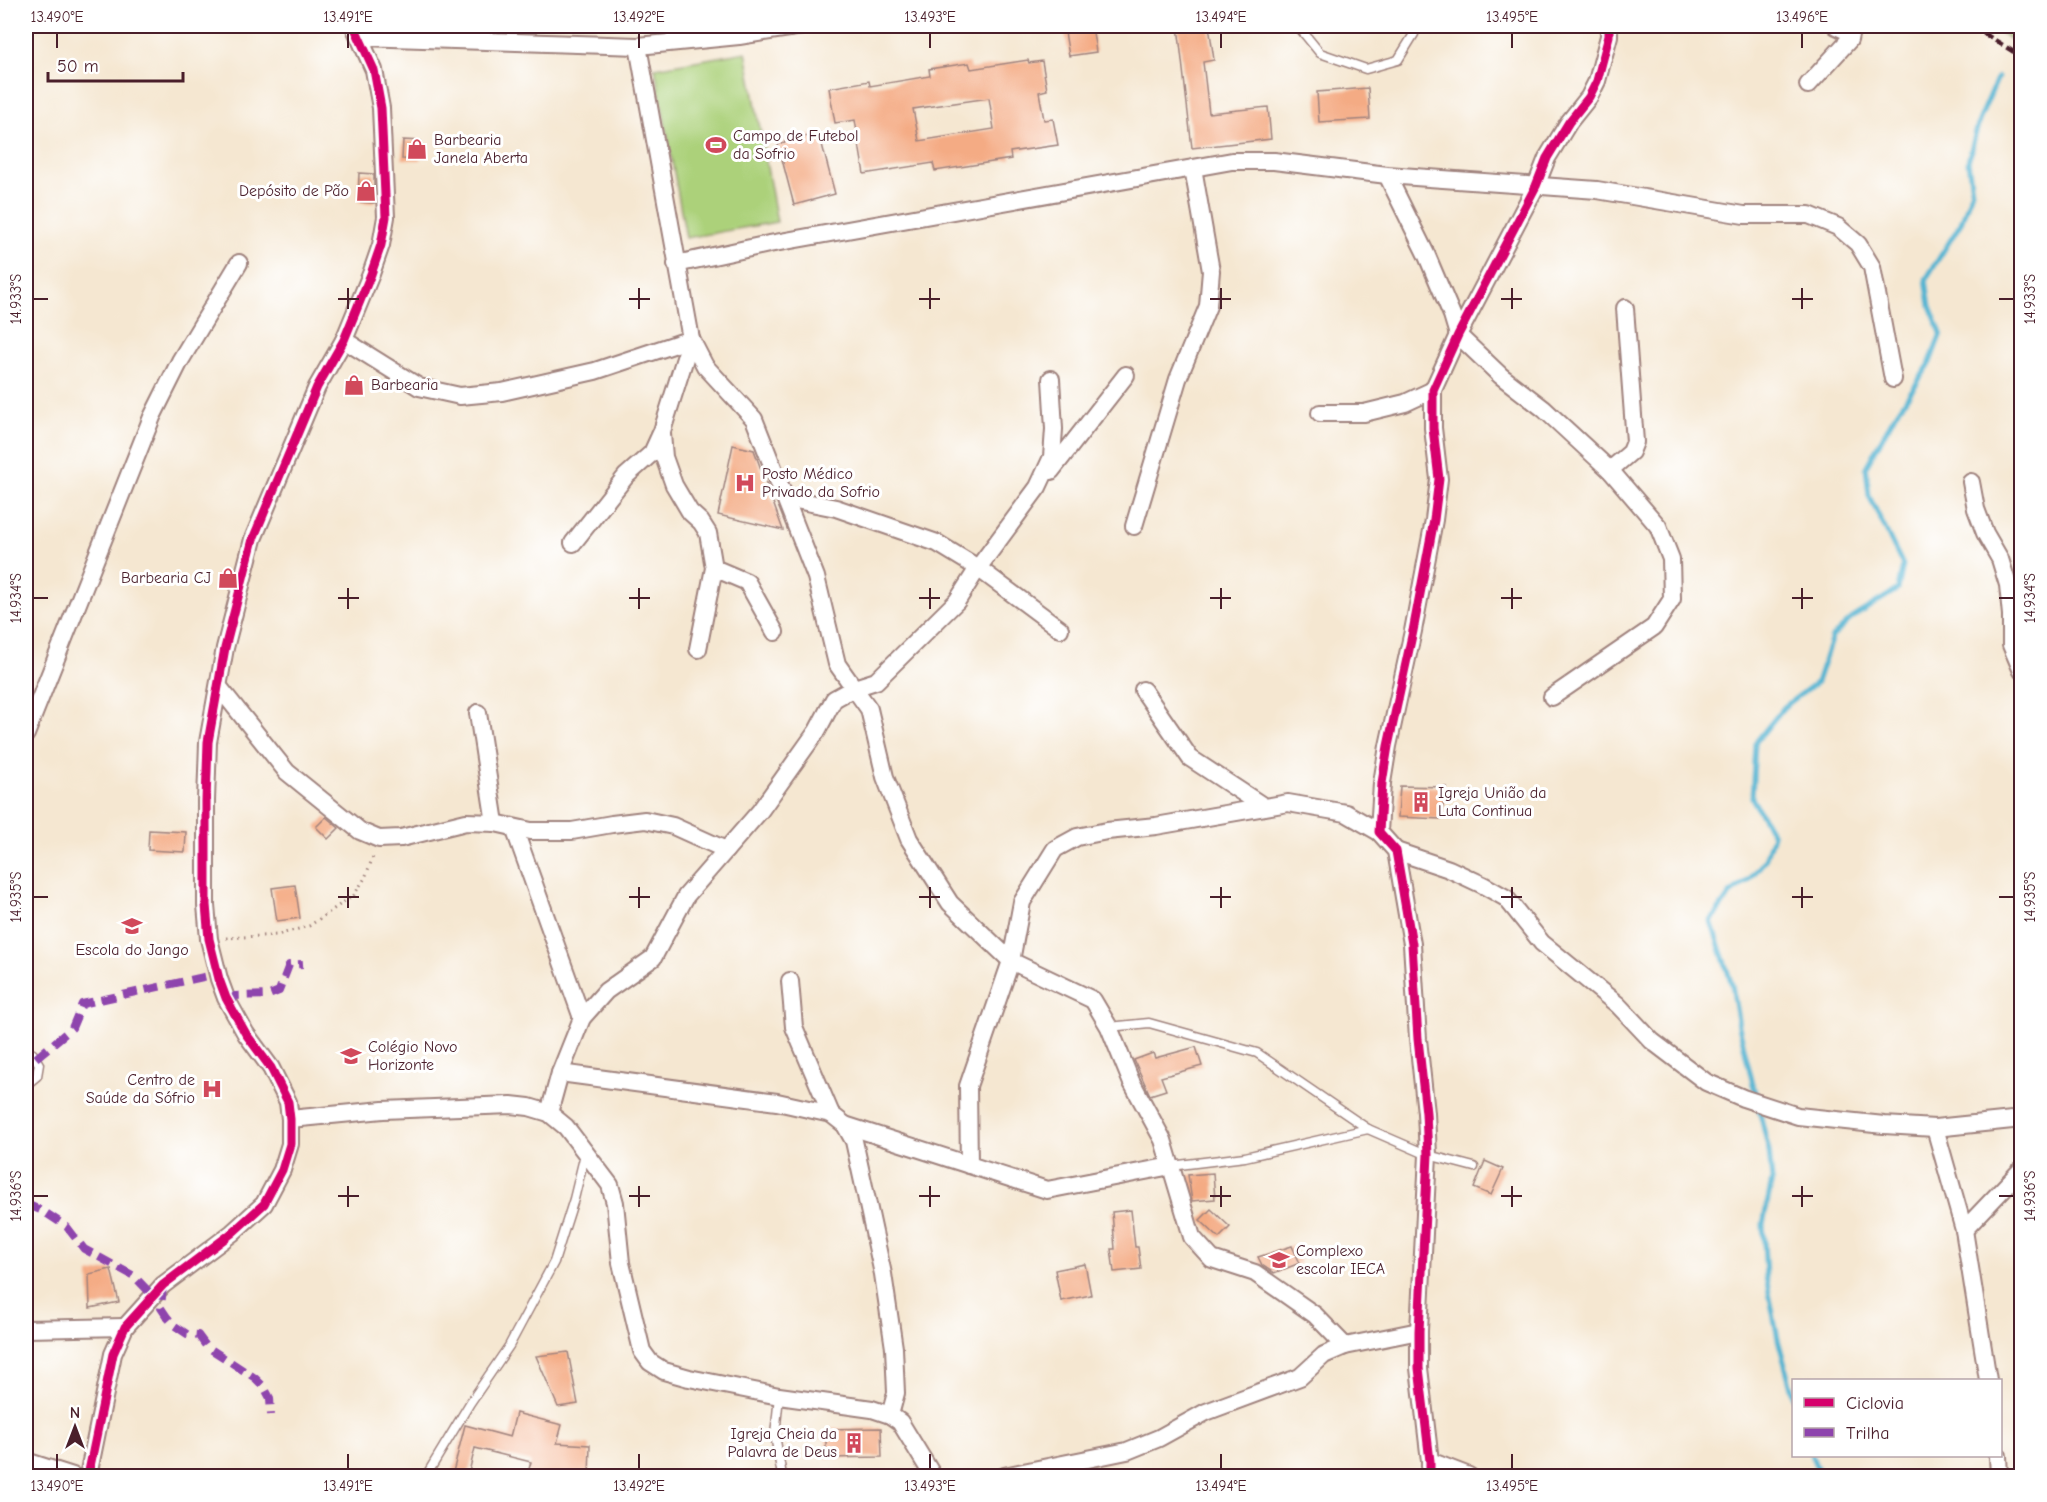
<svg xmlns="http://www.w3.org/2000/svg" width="2047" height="1502" font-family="'Comic Neue',sans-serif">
<rect width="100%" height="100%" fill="#fff"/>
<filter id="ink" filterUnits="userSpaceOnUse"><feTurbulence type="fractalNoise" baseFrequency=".0167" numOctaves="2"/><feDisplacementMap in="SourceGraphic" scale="12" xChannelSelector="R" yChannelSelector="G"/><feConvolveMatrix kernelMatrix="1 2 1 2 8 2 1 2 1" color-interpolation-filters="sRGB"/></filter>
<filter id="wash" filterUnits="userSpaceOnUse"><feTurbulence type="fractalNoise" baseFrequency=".008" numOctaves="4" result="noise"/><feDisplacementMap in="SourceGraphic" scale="24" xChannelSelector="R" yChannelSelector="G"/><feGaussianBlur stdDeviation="1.35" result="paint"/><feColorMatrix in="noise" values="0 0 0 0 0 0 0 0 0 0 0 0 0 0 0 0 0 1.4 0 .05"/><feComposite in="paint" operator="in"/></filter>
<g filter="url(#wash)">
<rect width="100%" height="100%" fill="#f5e7d1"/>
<g fill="#acd17a" stroke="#7b7852" stroke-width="1.5">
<polygon points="1991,26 2021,26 2021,47"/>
<polygon points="746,52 777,222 686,238 655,68"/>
</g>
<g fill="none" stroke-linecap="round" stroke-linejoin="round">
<g stroke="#52b4d1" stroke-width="5">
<polyline points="2021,33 2021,26"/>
<polyline points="1794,1399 1778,1339 1766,1277 1763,1224 1772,1180 1769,1151 1739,1026 1732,985 1711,921 1730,894 1749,880 1765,860 1773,835 1752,798 1755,743 1784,707 1817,682 1832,637 1853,617 1898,589 1903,565 1869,496 1866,467 1892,420 1929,365 1941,333 1930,306 1926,279 1961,223 1972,191 1968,161 1979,121 1998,77"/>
<polyline points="1812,1456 1820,1476"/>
</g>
</g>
<g id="blocks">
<g fill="#f4ab84" fill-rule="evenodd">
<polygon points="1064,26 1092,26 1096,52 1069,56"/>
<polygon points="1178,26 1209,26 1214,60 1203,62 1209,113 1268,107 1271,139 1192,148"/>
<path d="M1028,60L1029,63L1042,61L1047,90L1039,92L1044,120L1053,119L1058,145L1010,152L1011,159L935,171L933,163L864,174L855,120L835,123L829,88L869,81L870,86L930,76L929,69L969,63L971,69ZM989,98L994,129L919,141L913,109Z"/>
<polygon points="1368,88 1370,119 1319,122 1317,92"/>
<polygon points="819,133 835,194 794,205 778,144"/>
<polygon points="403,140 421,141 420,160 402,159"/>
<polygon points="359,173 374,174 374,203 358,202"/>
<polygon points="733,445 754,450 783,530 718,515"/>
<polygon points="1400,786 1446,787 1441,819 1398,817"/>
<polygon points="326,817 339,828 328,839 316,827"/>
<polygon points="149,830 186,832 185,852 148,850"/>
<polygon points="295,885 300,918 277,921 272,888"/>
<polygon points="1196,1047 1202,1066 1161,1077 1166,1090 1150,1095 1134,1060 1153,1053 1155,1058"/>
<polygon points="1485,1161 1503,1169 1491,1195 1474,1188"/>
<polygon points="1213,1173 1215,1199 1192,1201 1188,1175"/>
<polygon points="1211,1209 1230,1227 1219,1238 1200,1220"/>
<polygon points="1131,1210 1135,1247 1138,1247 1141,1269 1114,1272 1111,1249 1115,1249 1112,1212"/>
<polygon points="1292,1246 1300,1263 1274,1273 1262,1265 1258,1257"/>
<polygon points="1085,1264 1091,1295 1061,1301 1055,1270"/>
<polygon points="111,1269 119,1302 90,1308 89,1274"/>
<polygon points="568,1352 578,1404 558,1407 536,1356"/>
<polygon points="516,1413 562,1425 557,1443 590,1445 589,1476 527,1476 531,1462 475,1448 468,1476 452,1476 465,1425 510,1437"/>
<polygon points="881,1428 882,1457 826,1458 826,1429"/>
</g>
</g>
</g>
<g filter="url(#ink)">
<use href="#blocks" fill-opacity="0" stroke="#a0837e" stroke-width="1.5"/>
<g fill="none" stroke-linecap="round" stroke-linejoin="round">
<g stroke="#a0837e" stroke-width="11">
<g id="service">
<polyline points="1298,26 1320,53 1366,69 1398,60 1414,34 1415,26"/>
<polyline points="1109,1027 1149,1023 1257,1053 1368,1129 1428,1155 1474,1167"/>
<polyline points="26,1050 33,1054 39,1064 37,1076 26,1085"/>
<polyline points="1171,1166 1245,1157 1368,1129"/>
<polyline points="779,1396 775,1435 782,1476"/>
<polyline points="426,1476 470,1403 509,1346 554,1262 574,1199 585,1154"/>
</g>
</g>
<g stroke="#a0837e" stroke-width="20">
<g id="minor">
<polyline points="360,37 638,46 739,36 802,26"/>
<polyline points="1808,85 1849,40 1850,35 1847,31 1836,26"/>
<polyline points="1387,175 1427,256 1452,315 1458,335 1501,376 1544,409 1610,470 1658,526 1671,559 1672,599 1654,627 1552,697"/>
<polyline points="676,264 769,244 1232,161 1274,161 1387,175 1597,190 1744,215 1809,215 1838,227 1858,244 1872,267 1893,379"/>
<polyline points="344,340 419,387 460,396 502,392 595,371 691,339"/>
<polyline points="1051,379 1054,429 1052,457 1038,487 978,568 957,601 876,681 854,688 869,709 885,777 909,839 950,903 1011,961 1093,1000 1109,1027 1131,1081 1163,1140 1192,1237 1212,1259 1255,1273 1315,1315 1345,1346"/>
<polyline points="1320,413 1364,413 1405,403 1433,390"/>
<polyline points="662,434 664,457 674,485 690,512 701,522 708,533 714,568 698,649"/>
<polyline points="1610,470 1631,452 1635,442 1625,308"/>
<polyline points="1051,471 1126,375"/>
<polyline points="1971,482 1976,509 1985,533 2000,559 2008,585 2011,615 2011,645 2022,671"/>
<polyline points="786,498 836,508 937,543 978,568 1060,629"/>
<polyline points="1134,526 1178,379 1208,306 1211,271 1193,168"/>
<polyline points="573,543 626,476 652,453 662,431 691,339"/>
<polyline points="714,568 747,582 775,632"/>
<polyline points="219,687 287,772 360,831 379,839 401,838 466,822 495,823 531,831 572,831 612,824 645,820 673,826 726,850"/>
<polyline points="1143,690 1190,758 1263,806"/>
<polyline points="478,713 495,823"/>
<polyline points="26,734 152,417 180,361 239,263"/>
<polyline points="514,828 582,1018"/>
<polyline points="1396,851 1449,869 1483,885 1506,898 1542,943 1618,1005 1652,1041 1706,1082 1743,1098 1798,1116 1884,1125 1935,1128 2022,1119"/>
<polyline points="790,981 794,1027 831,1114"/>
<polyline points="560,1073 777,1102 831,1114 845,1125 854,1141 865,1191 883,1274 894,1348 896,1393 890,1415"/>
<polyline points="549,1113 560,1073 582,1018 606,991 653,958 686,896 760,811 817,731 834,699 854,688 837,664 816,577 754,419 705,366 691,339 638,46"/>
<polyline points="290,1119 383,1110 511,1105 529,1107 549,1113 566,1127 610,1185 615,1203 621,1263 642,1351 650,1362 664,1371 689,1378 779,1396 872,1409 890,1415 900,1422 933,1476"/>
<polyline points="845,1125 1047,1190 1171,1166"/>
<polyline points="1935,1128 1964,1230 1988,1380"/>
<polyline points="969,1165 968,1086 1011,961 1022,902 1055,849 1077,837 1107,831 1156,826 1288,803 1346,813 1379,832"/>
<polyline points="1964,1230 2022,1169"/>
<polyline points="26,1329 125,1327"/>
<polyline points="1998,1456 1999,1476"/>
<polyline points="26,1461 73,1476"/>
<polyline points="1430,1461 1469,1476"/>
<polyline points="88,1476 113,1354 125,1327 163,1285 232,1233 264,1204 282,1170 290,1144 290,1119 288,1102 271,1068 246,1034 226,998 219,979 209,939 206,905 206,801 208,742 225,648 253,539 317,387 344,340 371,274 381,245 386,217 381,108 374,70 354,26"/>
<polyline points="1004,1476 1127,1451 1159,1438 1206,1412 1300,1377 1324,1355 1345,1346 1419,1331"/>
<polyline points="1430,1476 1430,1461 1419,1368 1419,1331 1428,1155 1426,1113 1418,1039 1412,944 1396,851 1379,832 1382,783 1388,746 1413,631 1434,520 1439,479 1433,428 1433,390 1458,335 1536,186 1547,158 1569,122 1589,97 1597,81 1609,36 1609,26"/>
</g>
</g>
<polyline stroke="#a0837e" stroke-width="3" stroke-dasharray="1.5 4.5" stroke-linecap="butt" points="226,938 277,935 309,926 354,895 365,878 374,854"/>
<use href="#service" stroke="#fff" stroke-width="8"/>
<use href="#minor" stroke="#fff" stroke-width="16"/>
<polyline stroke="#4a1f2b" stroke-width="4.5" stroke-dasharray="9 4.5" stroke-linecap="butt" points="1972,26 2022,57"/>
<g stroke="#8e44ad" stroke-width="8" stroke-dasharray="15 8" stroke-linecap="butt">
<polyline points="230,1005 235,996 269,995 279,991 289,965 303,964"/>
<polyline points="36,1058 72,1028 82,1004 217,974"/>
<polyline points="26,1204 43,1211 67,1227 84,1249 134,1276 153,1296"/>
<polyline points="163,1285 161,1308 167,1317 175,1326 187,1334 198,1335 206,1346 255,1378 264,1387 270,1398 271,1415"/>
</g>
<g stroke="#fff" stroke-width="13">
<g id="cycleway">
<polyline points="88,1476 113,1354 125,1327 163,1285 232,1233 264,1204 282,1170 290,1144 290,1119 288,1102 271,1068 246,1034 226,998 219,979 209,939 206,905 206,801 208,742 225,648 253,539 317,387 344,340 371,274 381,245 386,217 381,108 374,70 354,26"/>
<polyline points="1430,1476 1430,1461 1419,1368 1419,1331 1428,1155 1426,1113 1418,1039 1412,944 1396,851 1379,832 1382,783 1388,746 1413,631 1434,520 1439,479 1433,428 1433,390 1458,335 1536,186 1547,158 1569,122 1589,97 1597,81 1609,36 1609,26"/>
</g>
</g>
<use href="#cycleway" stroke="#d6006c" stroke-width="9"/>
</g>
</g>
<path fill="none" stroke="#4a1f2b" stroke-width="2" d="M57,33V48M348,33V48M639,33V48M930,33V48M1221,33V48M1512,33V48M1802,33V48M348,288V309M639,288V309M930,288V309M1221,288V309M1512,288V309M1802,288V309M33,299H48M338,299H359M629,299H650M919,299H940M1210,299H1231M1501,299H1522M1792,299H1813M1999,299H2014M348,588V609M639,588V609M930,588V609M1221,588V609M1512,588V609M1802,588V609M33,598H48M338,598H359M629,598H650M919,598H940M1210,598H1231M1501,598H1522M1792,598H1813M1999,598H2014M348,887V908M639,887V908M930,887V908M1221,887V908M1512,887V908M1802,887V908M33,897H48M338,897H359M629,897H650M919,897H940M1210,897H1231M1501,897H1522M1792,897H1813M1999,897H2014M348,1186V1207M639,1186V1207M930,1186V1207M1221,1186V1207M1512,1186V1207M1802,1186V1207M33,1196H48M338,1196H359M629,1196H650M919,1196H940M1210,1196H1231M1501,1196H1522M1792,1196H1813M1999,1196H2014M57,1454V1469M348,1454V1469M639,1454V1469M930,1454V1469M1221,1454V1469M1512,1454V1469"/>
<defs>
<g id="stadium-bare" transform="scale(1.62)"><path d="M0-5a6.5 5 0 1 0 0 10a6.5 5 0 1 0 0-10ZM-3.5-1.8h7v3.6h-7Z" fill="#d1495b" stroke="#fff" stroke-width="2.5" paint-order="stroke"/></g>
<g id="shop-bare" transform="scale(1.62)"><path d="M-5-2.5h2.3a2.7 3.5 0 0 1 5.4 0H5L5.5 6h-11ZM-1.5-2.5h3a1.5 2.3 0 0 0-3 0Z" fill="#d1495b" stroke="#fff" stroke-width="2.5" paint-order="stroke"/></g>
<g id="hospital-bare" transform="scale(1.62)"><path d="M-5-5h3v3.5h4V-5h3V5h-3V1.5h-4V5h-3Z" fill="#d1495b" stroke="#fff" stroke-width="2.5" paint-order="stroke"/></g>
<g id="building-bare" transform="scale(1.62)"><path d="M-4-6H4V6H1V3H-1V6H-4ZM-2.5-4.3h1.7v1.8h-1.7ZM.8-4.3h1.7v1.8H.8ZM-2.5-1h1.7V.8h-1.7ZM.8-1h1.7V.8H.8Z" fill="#d1495b" stroke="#fff" stroke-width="2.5" paint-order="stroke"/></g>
<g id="school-bare" transform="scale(1.62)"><path d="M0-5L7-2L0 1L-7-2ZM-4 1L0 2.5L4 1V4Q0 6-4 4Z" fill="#d1495b" stroke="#fff" stroke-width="2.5" paint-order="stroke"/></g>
<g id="university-bare" transform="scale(1.62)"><path d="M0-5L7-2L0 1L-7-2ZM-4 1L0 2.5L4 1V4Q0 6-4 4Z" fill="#d1495b" stroke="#fff" stroke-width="2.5" paint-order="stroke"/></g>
</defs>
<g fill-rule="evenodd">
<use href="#stadium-bare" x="716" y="145"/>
<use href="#shop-bare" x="417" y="149"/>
<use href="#shop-bare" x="366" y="191"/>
<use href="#shop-bare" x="354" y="385"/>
<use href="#hospital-bare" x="745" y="483"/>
<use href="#shop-bare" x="228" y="578"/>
<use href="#building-bare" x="1421" y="802"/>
<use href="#school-bare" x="132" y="926"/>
<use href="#university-bare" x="351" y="1056"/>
<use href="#hospital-bare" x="212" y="1089"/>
<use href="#school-bare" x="1279" y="1260"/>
<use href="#building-bare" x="854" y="1443"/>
</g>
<g text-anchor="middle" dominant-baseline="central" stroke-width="6" stroke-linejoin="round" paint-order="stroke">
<g font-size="16" fill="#4a1f2b" stroke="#fff" text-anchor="start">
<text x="733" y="136">Campo de Futebol<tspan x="733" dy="18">da Sofrio</tspan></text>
<text x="434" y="140">Barbearia<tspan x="434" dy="18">Janela Aberta</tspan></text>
<text x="349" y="191" text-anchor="end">Depósito de Pão</text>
<text x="371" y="385">Barbearia</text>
<text x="762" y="474">Posto Médico<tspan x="762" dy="18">Privado da Sofrio</tspan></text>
<text x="211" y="578" text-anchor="end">Barbearia CJ</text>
<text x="1438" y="793">Igreja União da<tspan x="1438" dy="18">Luta Continua</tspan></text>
<text x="132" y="950" text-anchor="middle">Escola do Jango</text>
<text x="368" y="1047">Colégio Novo<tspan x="368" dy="18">Horizonte</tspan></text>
<text x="195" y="1080" text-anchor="end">Centro de<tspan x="195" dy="18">Saúde da Sófrio</tspan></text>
<text x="1296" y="1251">Complexo<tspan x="1296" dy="18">escolar IECA</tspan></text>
<text x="837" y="1434" text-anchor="end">Igreja Cheia da<tspan x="837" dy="18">Palavra de Deus</tspan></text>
</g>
</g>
<rect width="2047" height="1502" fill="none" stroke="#fff" stroke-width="66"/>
<rect x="1792" y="1379" width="210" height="78" fill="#ffffff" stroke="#b7a5aa" stroke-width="1.5"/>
<rect x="1804" y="1398" width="30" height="9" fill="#d6006c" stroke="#b7a5aa" stroke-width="1.5"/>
<text x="1846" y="1409" font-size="18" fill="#4a1f2b">Ciclovia</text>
<rect x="1804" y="1428" width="30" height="9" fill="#8e44ad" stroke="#b7a5aa" stroke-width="1.5"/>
<text x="1846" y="1439" font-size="18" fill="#4a1f2b">Trilha</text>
<g transform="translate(75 1427)" stroke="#ffffff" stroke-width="4.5" paint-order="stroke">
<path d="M0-4.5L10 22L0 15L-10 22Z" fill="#4a1f2b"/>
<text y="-9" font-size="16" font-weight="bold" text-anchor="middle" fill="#4a1f2b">N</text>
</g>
<path d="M48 72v9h135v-9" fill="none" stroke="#4a1f2b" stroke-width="3"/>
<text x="57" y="72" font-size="18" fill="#4a1f2b" stroke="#ffffff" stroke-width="4.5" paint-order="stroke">50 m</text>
<rect x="33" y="33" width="1981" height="1436" fill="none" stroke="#4a1f2b" stroke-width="2"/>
<g font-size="15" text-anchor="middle" fill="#4a1f2b">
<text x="57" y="22">13.490°E</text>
<text x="348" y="22">13.491°E</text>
<text x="639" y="22">13.492°E</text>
<text x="930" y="22">13.493°E</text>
<text x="1221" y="22">13.494°E</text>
<text x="1512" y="22">13.495°E</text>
<text x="1802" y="22">13.496°E</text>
<text transform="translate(16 299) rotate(-90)" y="5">14.933°S</text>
<text transform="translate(2030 299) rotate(-90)" y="5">14.933°S</text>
<text transform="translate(16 598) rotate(-90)" y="5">14.934°S</text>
<text transform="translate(2030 598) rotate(-90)" y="5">14.934°S</text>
<text transform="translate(16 897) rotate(-90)" y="5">14.935°S</text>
<text transform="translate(2030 897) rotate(-90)" y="5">14.935°S</text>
<text transform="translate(16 1196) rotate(-90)" y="5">14.936°S</text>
<text transform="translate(2030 1196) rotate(-90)" y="5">14.936°S</text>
<text x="57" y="1491">13.490°E</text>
<text x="348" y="1491">13.491°E</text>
<text x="639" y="1491">13.492°E</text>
<text x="930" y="1491">13.493°E</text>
<text x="1221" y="1491">13.494°E</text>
<text x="1512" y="1491">13.495°E</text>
</g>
</svg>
